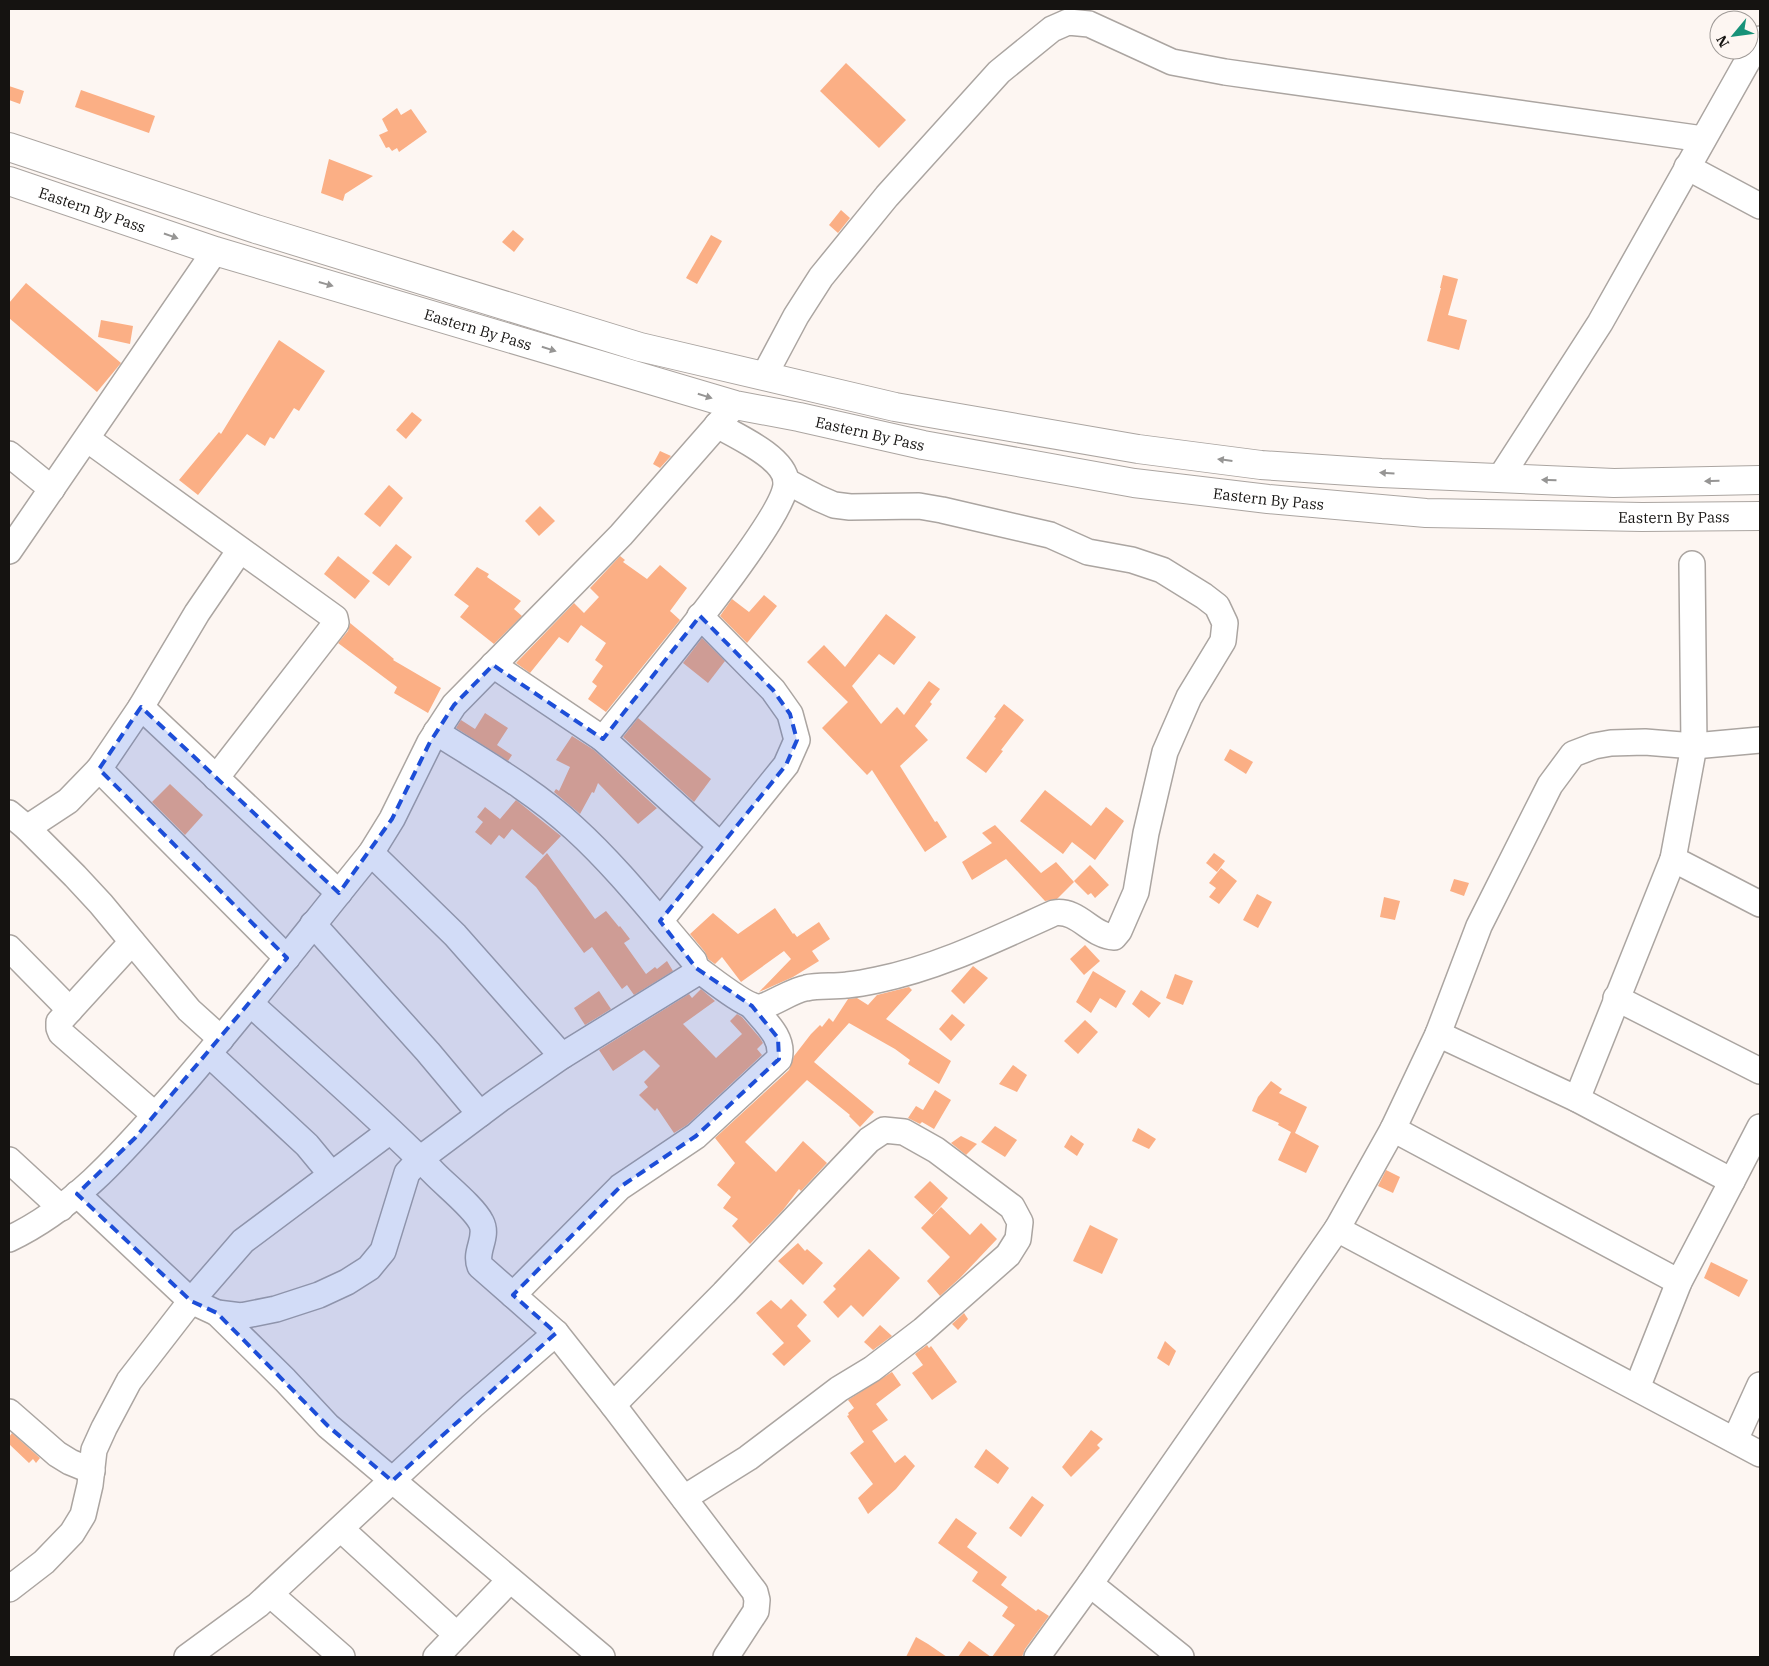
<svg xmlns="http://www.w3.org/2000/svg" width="1769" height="1666" font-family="'IBM Plex Serif',serif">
<rect width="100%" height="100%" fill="#fdf6f2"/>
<g fill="#fbaf85">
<polygon points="846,63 906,120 879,148 820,91"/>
<polygon points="9,86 24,91 20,104 9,100"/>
<polygon points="81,90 155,116 149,133 75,107"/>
<polygon points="397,108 401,115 411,109 427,132 399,152 397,148 392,151 389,147 386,148 379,135 388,131 382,119"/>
<polygon points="329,159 373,176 345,194 343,201 321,193"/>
<polygon points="841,210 850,218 838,233 829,225"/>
<polygon points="513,230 524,239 514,252 502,242"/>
<polygon points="711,235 722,241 697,284 686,278"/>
<polygon points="1443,275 1458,279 1448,315 1467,320 1459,350 1427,341 1441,288 1440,288"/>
<polygon points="26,283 121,363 97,392 9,318 9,303"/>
<polygon points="101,320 133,326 130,344 98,337"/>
<polygon points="279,340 325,371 299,411 294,408 274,439 270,437 265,446 247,434 198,495 179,480 219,432 221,434"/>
<polygon points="412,412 422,420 406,439 396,430"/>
<polygon points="660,451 671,456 660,468 653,464"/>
<polygon points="389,485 403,498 380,527 364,514"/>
<polygon points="540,506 555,521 539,536 525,521"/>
<polygon points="396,544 412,557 389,586 372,573"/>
<polygon points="338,556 370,581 355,599 324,574"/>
<polygon points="620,556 625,560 623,562 647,579 660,565 687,588 670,611 680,620 606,712 588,699 597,686 592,682 603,666 595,660 606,643 581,625 568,643 559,637 530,673 516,663 574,603 584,613 599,597 590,588"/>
<polygon points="477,567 489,574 487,577 521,601 514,609 522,616 494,644 460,617 469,606 454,595"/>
<polygon points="764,595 777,606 747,643 720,616 732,599 749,612"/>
<polygon points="886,614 916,637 894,665 879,654 852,686 881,724 897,707 904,715 929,681 940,689 930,702 932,704 915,726 928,740 900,766 935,822 937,821 947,837 925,852 872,770 867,775 822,728 848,702 807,662 824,645 845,667"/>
<polygon points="350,623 394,659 393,660 441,688 428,713 394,693 397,687 338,643 348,631"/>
<polygon points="702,638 725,661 708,683 683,663"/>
<polygon points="1004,704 1024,720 1001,750 1003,751 986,773 966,758 996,718 994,717"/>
<polygon points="485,713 508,728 497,745 512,755 508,761 456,728 461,720 475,729"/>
<polygon points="638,718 711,779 694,802 623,737"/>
<polygon points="572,736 594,750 659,810 657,808 638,824 598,783 594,793 592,792 580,814 554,792 556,789 559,791 570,767 556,760"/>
<polygon points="1230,749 1253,762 1246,774 1224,760"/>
<polygon points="170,784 203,815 185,835 152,802"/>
<polygon points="1045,790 1091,826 1106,807 1124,821 1095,860 1072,842 1063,854 1020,821"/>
<polygon points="516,800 561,836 543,855 512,829 504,839 499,835 491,845 475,832 483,822 477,817 485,807 500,819"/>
<polygon points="995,825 1041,873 1056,862 1074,882 1057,899 1045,901 1006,859 972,880 962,862 992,843 982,833"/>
<polygon points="547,853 595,919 606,911 619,927 620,926 630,939 624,943 646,974 655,967 657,969 667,961 673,971 634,995 627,985 622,989 592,947 584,953 536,887 525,877"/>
<polygon points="1214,853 1225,861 1217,872 1206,863"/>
<polygon points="1090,865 1109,885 1095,898 1091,893 1088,895 1074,881"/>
<polygon points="1221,868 1237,881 1219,904 1209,897 1216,888 1209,883"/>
<polygon points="1454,879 1469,883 1464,896 1450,891"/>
<polygon points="1257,894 1272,902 1258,928 1243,920"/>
<polygon points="1384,897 1400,901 1395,920 1380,917"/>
<polygon points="775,908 793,934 794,933 797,937 819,922 830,939 812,951 819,961 793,977 759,992 791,959 784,951 741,982 722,957 715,964 708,959 705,952 690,934 713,913 738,934"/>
<polygon points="1085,945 1100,961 1084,975 1070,959"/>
<polygon points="973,966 988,978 964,1004 951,991"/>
<polygon points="1093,971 1126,991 1116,1008 1100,998 1091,1013 1076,1002"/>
<polygon points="1175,974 1193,981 1183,1005 1166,998"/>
<polygon points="909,987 912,990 886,1019 951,1061 939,1084 908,1064 910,1060 895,1049 849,1023 814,1062 874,1112 860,1127 849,1116 850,1115 807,1080 745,1142 776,1172 803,1141 827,1163 801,1191 799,1189 783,1210 750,1244 732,1226 738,1219 723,1208 731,1197 717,1185 735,1163 715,1138 789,1070 794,1056 811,1034 820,1025 822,1027 829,1018 833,1022 848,999 857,998 868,1005 877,995"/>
<polygon points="701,989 715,1001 683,1024 716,1058 742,1034 730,1021 737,1014 742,1017 760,1038 763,1043 757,1049 762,1055 687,1125 674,1133 657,1108 655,1111 639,1095 648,1087 644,1082 660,1066 644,1050 613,1071 599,1050 689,994 692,998"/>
<polygon points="1141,990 1161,1003 1149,1018 1132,1004"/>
<polygon points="599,991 611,1009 585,1025 574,1008"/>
<polygon points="952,1014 965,1025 951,1041 939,1029"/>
<polygon points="1085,1020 1098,1032 1078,1054 1064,1041"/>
<polygon points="1013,1065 1027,1075 1017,1092 999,1084"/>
<polygon points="1271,1081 1282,1089 1279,1093 1307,1107 1295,1133 1319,1146 1306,1173 1278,1160 1291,1132 1278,1125 1279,1123 1252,1111 1258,1097"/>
<polygon points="935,1090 951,1100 934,1129 922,1122 920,1124 908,1118 916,1106 923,1110"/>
<polygon points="995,1126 1017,1140 1005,1157 981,1142"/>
<polygon points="1138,1128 1156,1139 1149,1149 1132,1141"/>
<polygon points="1071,1135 1084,1144 1077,1156 1064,1147"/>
<polygon points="961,1136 977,1144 966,1155 951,1143"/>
<polygon points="1386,1170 1400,1177 1393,1193 1378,1186"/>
<polygon points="930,1181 948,1198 933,1215 914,1197"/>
<polygon points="941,1207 970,1235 981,1223 997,1239 960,1278 940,1296 927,1281 950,1257 921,1228"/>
<polygon points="1090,1225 1118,1239 1102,1274 1073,1261"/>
<polygon points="798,1243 805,1251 807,1249 823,1263 803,1285 778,1261"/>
<polygon points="869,1249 900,1278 863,1317 851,1305 838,1318 823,1302 836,1289 833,1286"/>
<polygon points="1711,1262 1748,1280 1739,1297 1704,1278"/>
<polygon points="791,1299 807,1315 797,1326 811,1341 784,1366 772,1354 784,1343 756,1313 771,1300 781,1309"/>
<polygon points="964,1313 968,1319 958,1330 952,1324"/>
<polygon points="880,1325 892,1336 873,1350 864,1342"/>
<polygon points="1165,1341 1176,1351 1169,1366 1157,1358"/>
<polygon points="927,1345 929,1348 931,1346 957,1382 932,1400 912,1373 923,1365 915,1354"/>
<polygon points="892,1372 901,1385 876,1404 888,1420 872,1431 895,1463 905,1455 915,1466 896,1489 868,1514 858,1498 873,1484 850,1453 864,1442 847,1416 849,1415 848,1413 854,1408 848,1400"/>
<polygon points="1091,1430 1103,1439 1097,1445 1100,1448 1071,1477 1062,1467"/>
<polygon points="12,1433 40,1458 36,1463 33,1459 29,1463 9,1444 9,1437"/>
<polygon points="986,1449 1009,1468 998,1484 974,1467"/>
<polygon points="1032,1496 1044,1505 1021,1537 1009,1528"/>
<polygon points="956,1518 977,1533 967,1547 1007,1577 1001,1585 1036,1611 1038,1609 1049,1616 1025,1649 1022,1657 992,1657 1015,1625 1002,1616 1008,1607 972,1581 978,1572 938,1543"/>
<polygon points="916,1637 928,1644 947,1657 906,1657"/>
<polygon points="969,1641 991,1657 958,1657"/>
</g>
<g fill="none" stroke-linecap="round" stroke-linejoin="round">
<g stroke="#aba5a1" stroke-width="28">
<g id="minor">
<polyline points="1687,167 1760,206"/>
<polyline points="764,376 796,316 821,277 887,196 999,72 1052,29 1068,22 1089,24 1172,62 1225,72 1703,139"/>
<polyline points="87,439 335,618 336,623 216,778"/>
<polyline points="9,454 52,489"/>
<polyline points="1500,478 1600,323 1760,39"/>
<polyline points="9,551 215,251"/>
<polyline points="1692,564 1694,746 1673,859 1760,904"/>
<polyline points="493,665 603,739 720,845"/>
<polyline points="141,707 339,893"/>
<path d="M603,739C633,701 789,516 786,481C784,457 736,436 717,425"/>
<polyline points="99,769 287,958"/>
<polyline points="9,813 27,828 75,876 101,904 189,1010 221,1039"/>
<polyline points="27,828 68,801 99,769 141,707 197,613 240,550"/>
<polyline points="371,853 455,935 562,1056"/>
<polyline points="660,921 786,765 797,740 790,714 773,690 700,616"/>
<polyline points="313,924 428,1052 480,1114"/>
<polyline points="132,942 59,1022 59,1028 61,1033 155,1115"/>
<polyline points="9,948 70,1010"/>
<path d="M696,968C709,977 743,1005 757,1007C767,1008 792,990 806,988C819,985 834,987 847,985C857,984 868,982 877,980C940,967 996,939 1054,913C1079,909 1091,936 1114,937L1119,931L1136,892L1146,833L1165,752L1189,697L1223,641L1225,623L1217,606L1204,596L1162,570L1132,560L1088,552L1050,535L942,510L919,506L850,507L834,505L818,498L786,481"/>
<polyline points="1616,998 1760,1071"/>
<path d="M251,1004C312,1060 377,1115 436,1175C448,1187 474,1208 481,1222C489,1237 474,1251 480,1266L556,1333L613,1405L755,1592L757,1600L756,1611L726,1657"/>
<polyline points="1438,1034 1577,1099 1732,1181 1679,1282 1637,1388"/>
<polyline points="209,1054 307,1145 331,1174"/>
<polyline points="1577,1099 1673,859"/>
<polyline points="1393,1129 1679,1282"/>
<polyline points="9,1160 61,1208"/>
<polyline points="1732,1181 1760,1127"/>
<path d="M77,1194L191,1301L217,1313L241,1316L276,1309L319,1295L347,1282L369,1268L383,1251L407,1173L420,1159L500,1099L562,1056L693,975L696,968L694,961C655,916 618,868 574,828C533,790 483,762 436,732"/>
<polyline points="1337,1229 1760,1454"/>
<path d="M9,1239C77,1207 126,1148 175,1093C243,1015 306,933 371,853L392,819L430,742L454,705L621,535L735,405"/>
<path d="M513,1295L620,1187L696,1136L779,1059C785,1038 764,1021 752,1006"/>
<polyline points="217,1313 285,1380 328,1426 602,1657"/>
<polyline points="613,1405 724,1293 869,1140 884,1130 904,1132 936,1150 1012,1207 1020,1222 1018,1239 1008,1255 923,1330 872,1369 839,1389 748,1458 684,1498"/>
<polyline points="9,1412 57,1454 70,1462 92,1471"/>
<polyline points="1735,1440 1760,1385"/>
<polyline points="341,1529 457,1635"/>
<polyline points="1090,1584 1181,1657"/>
<polyline points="9,1589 44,1562 72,1533 83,1515 90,1485 94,1450 104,1428 129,1381 191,1301 243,1241 390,1131"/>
<polyline points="270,1594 342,1657"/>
<polyline points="187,1657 258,1605 472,1406 556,1333"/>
<polyline points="436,1657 510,1580"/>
<polyline points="1037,1657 1090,1584 1337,1229 1393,1129 1438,1034 1479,926 1550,785 1573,754 1594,746 1611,743 1645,742 1694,746 1760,740"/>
</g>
</g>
<g stroke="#aba5a1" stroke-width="30">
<g id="major">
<polyline points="9,147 256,229 640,347 895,407 1138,449 1261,465 1381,473 1614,483 1760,480"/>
<path id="s1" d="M9,181L215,251L735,405L799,417L923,445L1134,483L1268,499L1426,513L1642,517L1760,516"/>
</g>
</g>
<use href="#minor" stroke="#fff" stroke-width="25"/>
<use href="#major" stroke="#fff" stroke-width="28"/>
</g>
<defs><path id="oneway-solid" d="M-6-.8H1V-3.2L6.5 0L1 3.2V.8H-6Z" transform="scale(1.25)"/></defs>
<g fill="#969594">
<use href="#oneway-solid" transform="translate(171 236) rotate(19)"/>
<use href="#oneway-solid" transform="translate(326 284) rotate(16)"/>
<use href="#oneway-solid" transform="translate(549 349) rotate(17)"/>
<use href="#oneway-solid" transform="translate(705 396) rotate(17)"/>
<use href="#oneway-solid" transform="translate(1225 460) rotate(-173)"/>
<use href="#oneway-solid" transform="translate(1387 473) rotate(-177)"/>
<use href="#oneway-solid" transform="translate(1549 480) rotate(-178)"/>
<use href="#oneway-solid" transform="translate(1712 481) rotate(179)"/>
</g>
<path fill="#1d4ed8" fill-opacity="0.2" stroke="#1d4ed8" stroke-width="4" stroke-dasharray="10 6" stroke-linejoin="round" d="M700,616L773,690L790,714L797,740L786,765L660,921L696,968L752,1006L778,1038L779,1059L696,1136L620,1187L513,1295L556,1333L392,1481L328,1426L217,1313L191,1301L77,1194L135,1138L287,958L99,769L141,707L339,893L392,819L430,742L454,705L493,665L603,739Z"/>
<g text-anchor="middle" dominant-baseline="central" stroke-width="4" stroke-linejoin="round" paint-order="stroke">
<g font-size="15" fill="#151311" stroke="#fdf6f2">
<text stroke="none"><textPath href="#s1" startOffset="88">Eastern By Pass</textPath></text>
<text stroke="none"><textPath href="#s1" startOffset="492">Eastern By Pass</textPath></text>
<text stroke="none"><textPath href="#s1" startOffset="898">Eastern By Pass</textPath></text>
<text stroke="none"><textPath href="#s1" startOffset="1302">Eastern By Pass</textPath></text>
<text stroke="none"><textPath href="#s1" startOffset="1708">Eastern By Pass</textPath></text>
</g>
</g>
<rect width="1769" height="1666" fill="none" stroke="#151311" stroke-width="20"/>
<g transform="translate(1734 35) rotate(241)"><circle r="24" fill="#fdf6f2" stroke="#a09b98"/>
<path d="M0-4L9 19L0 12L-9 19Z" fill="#179279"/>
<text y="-8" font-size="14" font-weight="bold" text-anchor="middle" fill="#151311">N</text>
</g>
</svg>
